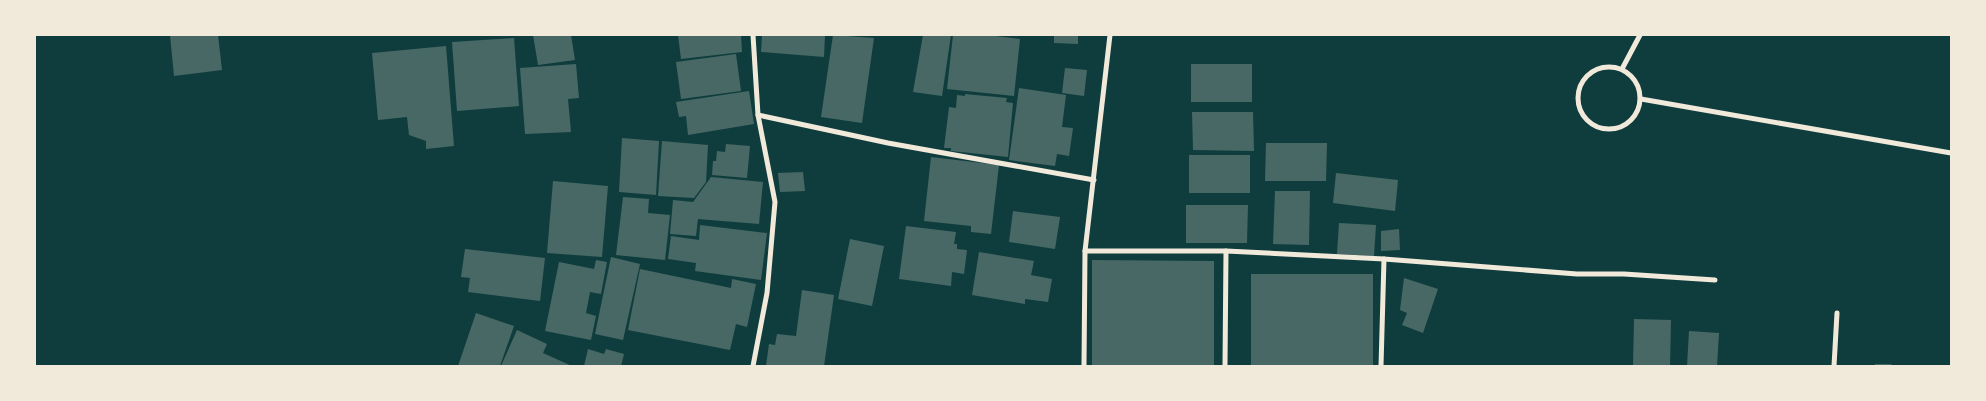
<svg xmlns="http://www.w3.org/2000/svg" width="1986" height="401" font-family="'Public Sans',sans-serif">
<rect width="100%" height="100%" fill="#0f3d3e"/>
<g fill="#486865">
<polygon points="170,35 218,35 222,70 174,76"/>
<polygon points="533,35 571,35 575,60 538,65"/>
<polygon points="678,35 741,35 742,52 681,59"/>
<polygon points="762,35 825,35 824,57 761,52"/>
<polygon points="833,35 874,38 862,123 821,117"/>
<polygon points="923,35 951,35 942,96 913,92"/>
<polygon points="953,35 987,35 1020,39 1014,96 947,89"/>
<polygon points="1054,35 1078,35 1078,44 1054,43"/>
<polygon points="514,38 519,106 457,111 452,42"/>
<polygon points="446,46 454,146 426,149 426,141 409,135 407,117 378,120 372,53"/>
<polygon points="736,54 741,91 681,99 676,62"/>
<polygon points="576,64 579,98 568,99 571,132 525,134 520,68"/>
<rect x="1191" y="64" width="61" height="38"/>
<polygon points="1065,68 1087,70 1084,96 1062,93"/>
<polygon points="1019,88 1066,95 1062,127 1073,128 1069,156 1057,154 1055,166 1009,160"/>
<polygon points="749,91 754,124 688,135 686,116 679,117 676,102"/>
<polygon points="965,94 1007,98 1006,102 1013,103 1008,157 951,151 951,148 944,148 949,107 956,108 957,95 965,96"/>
<polygon points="1192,112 1253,112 1254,151 1193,150"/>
<polygon points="622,138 659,141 656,195 619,192"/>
<polygon points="662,141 708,145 706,182 694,198 658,196"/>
<polygon points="1266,143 1327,143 1326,181 1265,181"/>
<polygon points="726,144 750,146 747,178 712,175 713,161 716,161 717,151 725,152"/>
<rect x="1189" y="155" width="61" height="38"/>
<polygon points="931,157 999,165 991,234 971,232 971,226 924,221"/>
<polygon points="803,172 805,191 780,192 778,173"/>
<polygon points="1336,173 1398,180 1395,211 1333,203"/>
<polygon points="711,177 763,182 759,224 698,219 696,236 670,234 673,200 693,202"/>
<polygon points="553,181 608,186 602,257 547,253"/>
<polygon points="1275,191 1310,191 1309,245 1273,244"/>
<polygon points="623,197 649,199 648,213 670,215 665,260 616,255"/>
<polygon points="1186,205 1248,205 1247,243 1186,243"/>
<polygon points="1013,211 1060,217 1055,249 1009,242"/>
<polygon points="1339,223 1376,225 1374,256 1337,254"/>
<polygon points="700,225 767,233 761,280 695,271 696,263 668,259 671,236 699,240"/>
<polygon points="906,226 956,232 954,244 957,244 957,249 967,250 964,274 952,272 951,286 899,279"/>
<polygon points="1399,229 1400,250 1381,251 1381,231"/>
<polygon points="850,239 884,246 872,306 838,299"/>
<polygon points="465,249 545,258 540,301 468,292 470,278 461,277"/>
<polygon points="979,252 1034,261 1031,275 1052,279 1048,302 1025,299 1025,304 972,295"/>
<polygon points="611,257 640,264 623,340 595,334"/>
<polygon points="596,260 607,262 601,294 590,292 586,313 596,316 591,340 545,331 559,262 594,269"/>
<polygon points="1092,260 1214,261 1214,366 1092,366"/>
<polygon points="640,269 731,288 732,279 756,284 747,327 736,324 730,350 628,330"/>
<rect x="1251" y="274" width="122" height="92"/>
<polygon points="1404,278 1438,289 1423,333 1402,325 1407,313 1400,310"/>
<polygon points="802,290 834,295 824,366 766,366 769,344 775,345 777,334 796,336"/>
<polygon points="476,313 514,326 500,366 458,366"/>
<polygon points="1634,319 1671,320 1670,366 1633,366"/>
<polygon points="517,330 547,344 543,353 572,366 501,366"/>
<polygon points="1689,331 1719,333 1717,366 1687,366"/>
<polygon points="588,349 604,354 606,349 624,354 621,366 584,366"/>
<polygon points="1875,364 1891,364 1892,366 1875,366"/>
</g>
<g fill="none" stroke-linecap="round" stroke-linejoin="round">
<g stroke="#f1e9da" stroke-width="5">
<circle cx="1609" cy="98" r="31"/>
<polyline points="1622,69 1640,35"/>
<polyline points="1641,99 1951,153"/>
<polyline points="758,115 888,143 1094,180"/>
<polyline points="1085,251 1226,251 1384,259 1577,274 1624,274 1715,280"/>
<polyline points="753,366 767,293 775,202 758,115 753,35"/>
<polyline points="1084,366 1085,251 1110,35"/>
<polyline points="1225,366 1226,251"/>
<polyline points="1381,366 1384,259"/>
<polyline points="1834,366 1837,313"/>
</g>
</g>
<rect width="1986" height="401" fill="none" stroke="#f1e9da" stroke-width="72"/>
</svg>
